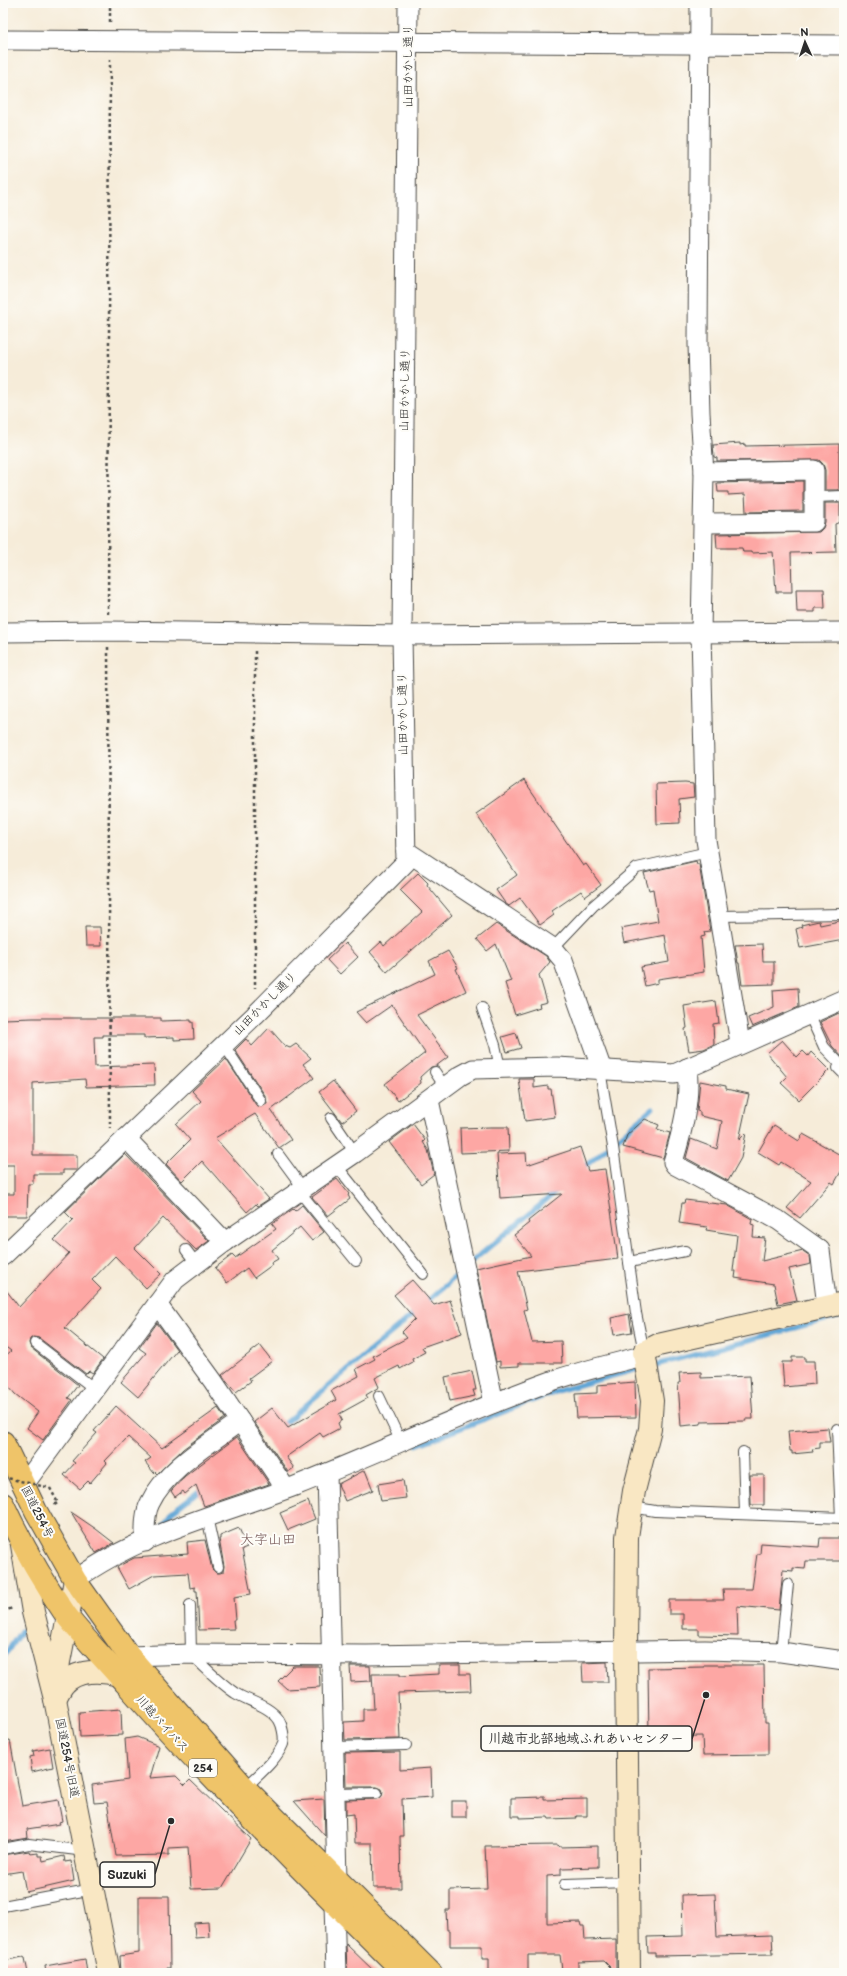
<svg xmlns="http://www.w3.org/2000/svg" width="847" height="1976" font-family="'Balsamiq Sans','Klee One',sans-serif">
<rect width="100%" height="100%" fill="#fdfcf7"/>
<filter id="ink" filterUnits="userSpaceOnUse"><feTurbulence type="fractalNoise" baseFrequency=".025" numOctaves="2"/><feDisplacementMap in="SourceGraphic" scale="8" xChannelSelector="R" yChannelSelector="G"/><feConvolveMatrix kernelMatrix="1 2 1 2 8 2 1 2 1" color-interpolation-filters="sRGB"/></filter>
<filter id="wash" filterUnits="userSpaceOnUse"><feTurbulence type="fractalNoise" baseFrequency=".012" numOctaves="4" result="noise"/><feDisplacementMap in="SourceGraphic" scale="16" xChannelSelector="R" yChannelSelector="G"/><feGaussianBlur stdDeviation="0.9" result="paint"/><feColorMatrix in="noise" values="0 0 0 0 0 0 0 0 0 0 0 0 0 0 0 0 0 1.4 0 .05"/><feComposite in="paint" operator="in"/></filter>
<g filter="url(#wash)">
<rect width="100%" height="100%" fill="#f6ecd9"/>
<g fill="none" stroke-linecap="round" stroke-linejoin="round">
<g stroke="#61a6d6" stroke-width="5">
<polyline points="582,1169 653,1108"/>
<polyline points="469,1264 557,1191"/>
<polyline points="424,1304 462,1271"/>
<polyline points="652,1366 844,1315"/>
<polyline points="280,1427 417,1311"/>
<polyline points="417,1445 561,1390 642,1368"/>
<polyline points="161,1528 173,1511 203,1488"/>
<polyline points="3,1658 21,1631"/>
</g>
</g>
<g id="blocks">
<g fill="#fda7a4">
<polygon points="740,443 740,445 745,444 745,446 839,444 839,490 825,490 825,470 823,464 819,460 717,461 717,458 714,457 713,445"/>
<polygon points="803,481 803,511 746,512 745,494 728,495 728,492 718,492 717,483"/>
<polygon points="825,503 840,503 840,522 835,524 836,552 791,553 792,592 776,592 773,552 752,553 752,552 743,552 742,548 717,548 716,534 819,532 823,528 825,522"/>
<polygon points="796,589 824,589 825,608 815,608 815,612 797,612"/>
<polygon points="524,780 583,866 586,864 601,885 585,897 581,891 552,911 554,915 540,925 520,898 509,906 505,903 496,890 517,875 476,814"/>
<polygon points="685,783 693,784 694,797 679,799 680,823 657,824 656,784"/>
<polygon points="696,861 697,864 699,864 710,931 704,932 705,936 701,937 704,972 658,979 658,983 645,986 641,967 669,962 665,935 624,943 621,928 658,921 653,889 649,890 644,873"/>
<polygon points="418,873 428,883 427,885 452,915 387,972 370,952 381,942 384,946 422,912 400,890"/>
<polygon points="844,920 844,940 800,948 796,929 802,927 801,925 819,921 820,925"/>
<polygon points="496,924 546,956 550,962 539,975 547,1002 539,1004 540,1007 515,1015 505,983 511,981 496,944 487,951 477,939"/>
<polygon points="85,927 100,927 101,946 86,946"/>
<polygon points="345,943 358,957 340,974 327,960"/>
<polygon points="762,944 763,961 774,961 774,984 742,985 739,963 738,963 735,945"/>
<polygon points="448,951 458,968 456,969 466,991 417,1015 448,1057 436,1066 431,1067 420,1077 421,1083 398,1101 385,1084 425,1053 392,1005 366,1023 356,1012 435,974 429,961"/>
<polygon points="798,988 799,1007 752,1027 748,1018 774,1007 773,990"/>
<polygon points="716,1001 719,1023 713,1024 714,1044 704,1049 689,1051 685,1029 687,1028 684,1006"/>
<polygon points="839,1013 844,1023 844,1059 832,1046 820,1022"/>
<polygon points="33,1018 161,1018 161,1021 191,1020 191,1022 193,1022 194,1039 174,1040 174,1037 144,1038 144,1035 103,1035 103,1037 94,1037 95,1067 154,1065 155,1085 86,1087 85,1079 33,1083 33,1155 77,1155 77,1170 63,1170 63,1174 33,1174 33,1184 28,1184 27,1216 3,1216 3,1194 14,1194 14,1165 3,1165 3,1019"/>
<polygon points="269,1028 285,1046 290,1048 296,1044 311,1058 303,1064 314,1078 271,1110 291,1140 279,1148 255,1114 215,1138 269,1199 258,1206 256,1204 247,1212 202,1161 182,1181 166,1164 190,1140 176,1124 201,1101 192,1091 226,1059 256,1105 261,1107 267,1104 266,1097 235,1050 246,1039 252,1046"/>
<polygon points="516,1033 521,1048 507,1052 502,1037"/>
<polygon points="782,1040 797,1057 803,1051 808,1056 811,1052 829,1070 799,1100 781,1083 787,1077 767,1053"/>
<polygon points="519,1079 534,1079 534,1088 548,1086 548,1089 551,1089 555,1117 525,1121"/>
<polygon points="333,1081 356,1111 342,1122 319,1092"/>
<polygon points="700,1081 726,1086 726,1089 749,1094 739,1140 746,1133 741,1158 728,1181 686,1158 691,1139 717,1149 722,1121 700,1116 700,1112 697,1111"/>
<polygon points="645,1119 659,1125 657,1129 670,1133 663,1158 623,1147 627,1135"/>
<polygon points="413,1124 425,1140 423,1142 428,1150 434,1174 421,1184 389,1142"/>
<polygon points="774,1125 799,1141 803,1134 844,1157 844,1166 834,1184 831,1182 800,1218 787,1208 811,1181 781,1162 779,1165 758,1152"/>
<polygon points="490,1127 508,1127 509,1151 461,1153 460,1128"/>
<polygon points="580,1147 588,1171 605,1169 618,1259 518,1271 527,1309 524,1310 532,1342 561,1341 562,1363 519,1363 519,1366 500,1367 500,1361 496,1362 476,1268 531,1256 514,1235 529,1223 528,1221 562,1194 500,1198 497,1154 526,1153 527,1165"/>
<polygon points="125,1154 209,1241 196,1250 163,1218 135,1248 161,1274 146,1288 115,1256 92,1280 101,1289 65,1328 103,1359 93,1373 89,1371 86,1374 39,1338 33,1337 30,1339 29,1343 31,1348 78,1385 68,1398 72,1400 43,1440 27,1428 38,1412 15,1394 3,1380 3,1358 11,1351 3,1345 3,1286 19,1307 69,1253 54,1240 73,1220 65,1212"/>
<polygon points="337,1179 349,1194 348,1195 350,1199 328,1216 312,1197"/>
<polygon points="685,1200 727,1205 752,1219 751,1224 754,1225 753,1237 765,1238 762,1261 803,1251 810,1256 811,1264 789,1269 797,1300 778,1304 774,1284 735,1278 736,1271 733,1271 737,1235 706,1230 707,1227 679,1223 682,1203 684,1203"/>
<polygon points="302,1205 324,1232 312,1241 300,1227 272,1250 278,1259 271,1263 272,1265 254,1278 247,1268 227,1283 215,1268 232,1255 235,1258 276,1229 272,1224 293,1209 295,1211"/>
<polygon points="412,1280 434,1305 450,1300 462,1333 422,1347 425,1352 412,1359 413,1362 400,1369 399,1366 375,1378 379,1387 366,1395 368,1398 339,1414 342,1420 338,1423 340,1428 323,1437 320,1433 286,1457 294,1468 288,1472 254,1422 272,1408 288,1428 336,1400 331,1391 359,1376 356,1369 375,1359 373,1356 407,1338 402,1332 415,1319 394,1295"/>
<polygon points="629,1314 632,1332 614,1335 611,1318"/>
<polygon points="157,1323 177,1350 138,1397 121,1382 146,1353 139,1348"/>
<polygon points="260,1345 272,1361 249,1378 251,1381 236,1392 222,1375"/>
<polygon points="792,1357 805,1357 805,1361 814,1361 815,1384 784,1387 782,1362 792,1362"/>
<polygon points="472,1371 476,1390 473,1390 475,1396 450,1401 445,1377"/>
<polygon points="701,1372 701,1378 750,1376 753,1419 745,1419 746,1421 701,1422 701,1424 681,1426 678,1383 680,1383 679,1373"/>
<polygon points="635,1382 636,1417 577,1418 575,1394 597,1393 597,1385"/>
<polygon points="116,1406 162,1448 218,1408 225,1418 183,1449 157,1474 155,1472 154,1473 145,1462 151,1458 128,1437 105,1461 107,1463 90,1483 88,1481 80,1489 64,1475 75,1463 72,1461 97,1433 94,1431"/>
<polygon points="828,1428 830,1442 820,1442 820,1448 812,1449 813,1452 792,1454 792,1451 790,1451 788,1431"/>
<polygon points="237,1437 269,1484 204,1506 196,1485 185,1494 183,1491 175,1497 171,1491 185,1476"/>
<polygon points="365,1470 373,1490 345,1501 338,1484"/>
<polygon points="750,1475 764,1475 764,1505 751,1505"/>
<polygon points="403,1480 406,1498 381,1501 378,1484"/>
<polygon points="308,1501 315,1519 288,1530 280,1513"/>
<polygon points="71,1512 96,1529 114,1543 96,1553"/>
<polygon points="239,1528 247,1547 242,1549 251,1594 234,1597 236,1620 233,1620 234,1629 199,1630 197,1591 195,1591 195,1587 190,1588 188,1573 154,1575 129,1589 117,1567 134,1558 188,1554 187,1542 205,1540 212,1569 216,1573 220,1573 223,1572 224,1566 219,1539 220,1539 220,1536"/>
<polygon points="820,1538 844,1538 844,1561 806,1561 805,1569 793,1568 793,1571 783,1570 779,1610 737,1606 738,1636 699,1635 699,1629 683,1629 683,1614 669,1614 669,1600 724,1600 723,1589 752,1589 757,1554 760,1554 761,1543 819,1547"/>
<polygon points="607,1662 608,1682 583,1682 582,1663"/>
<polygon points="439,1665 460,1665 460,1674 470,1674 471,1691 398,1693 400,1739 345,1740 344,1722 363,1721 363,1709 374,1709 372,1674 400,1674 400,1676 439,1674"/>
<polygon points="704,1665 764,1665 765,1723 768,1723 768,1754 703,1755 702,1736 649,1737 648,1668 704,1667"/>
<polygon points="293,1666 319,1666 320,1687 287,1689 278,1681"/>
<polygon points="350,1666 370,1666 371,1681 351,1682"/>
<polygon points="121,1709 122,1735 80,1737 79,1712"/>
<polygon points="137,1737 159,1746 150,1778 176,1776 185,1785 190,1780 251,1839 222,1888 191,1889 188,1847 169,1848 169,1855 116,1856 107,1802 94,1803 92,1785 128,1780 125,1739"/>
<polygon points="10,1740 22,1806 58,1800 62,1821 59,1822 60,1824 27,1829 28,1838 3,1842 3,1741"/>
<polygon points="50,1748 53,1767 32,1772 30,1757 34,1756 33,1751"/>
<polygon points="400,1752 400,1770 431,1768 432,1797 402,1799 403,1836 400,1836 401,1888 373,1888 372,1843 355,1843 354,1814 346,1815 346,1800 378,1799 382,1796 383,1792 382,1789 377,1787 346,1787 345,1753"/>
<polygon points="544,1797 544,1800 587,1799 587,1816 576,1816 577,1818 549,1819 548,1817 520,1818 520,1816 511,1816 511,1798"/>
<polygon points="324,1799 325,1836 294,1801"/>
<rect x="452" y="1801" width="14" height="16"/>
<polygon points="558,1845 560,1847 598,1846 598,1867 561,1868 561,1875 547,1876 547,1923 580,1922 581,1926 584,1926 585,1940 616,1939 616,1973 604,1961 578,1962 578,1970 562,1970 560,1955 528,1955 528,1973 489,1973 489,1959 482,1959 482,1946 450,1946 450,1930 447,1930 446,1910 450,1910 450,1890 487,1889 485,1846"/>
<polygon points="29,1851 30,1854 38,1853 38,1856 42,1856 43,1861 64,1856 65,1862 71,1861 74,1881 26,1892 22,1871 3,1874 3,1855"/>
<polygon points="715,1894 717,1937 772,1935 773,1954 655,1956 655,1953 648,1953 647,1937 683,1936 682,1895"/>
<polygon points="139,1896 169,1896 170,1968 166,1968 167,1973 121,1973 120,1956 139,1953"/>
<polygon points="208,1922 209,1937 195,1938 194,1923"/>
<polygon points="346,1944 376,1973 347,1973"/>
<polygon points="23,1957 25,1958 28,1973 3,1973 3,1961"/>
<polygon points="85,1959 87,1973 46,1973 45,1966"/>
</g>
</g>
</g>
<g filter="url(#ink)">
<use href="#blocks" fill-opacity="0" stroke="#494845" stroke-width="1"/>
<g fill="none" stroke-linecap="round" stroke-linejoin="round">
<g stroke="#494845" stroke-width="12">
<g id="lane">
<polyline points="815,497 842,496"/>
<polyline points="718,916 843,914"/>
<polyline points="553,948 593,906 637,868 708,852"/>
<polyline points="482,1008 495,1045 500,1068"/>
<polyline points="809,1014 824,1047 841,1065 838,1068 844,1074"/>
<polyline points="224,1045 261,1101"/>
<polyline points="600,1070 613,1147 636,1313 644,1352"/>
<polyline points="435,1072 445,1087"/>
<polyline points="331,1118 355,1153"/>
<polyline points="278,1154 303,1188"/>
<polyline points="336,1165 423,1274"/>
<polyline points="299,1191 356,1261"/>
<polyline points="186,1250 196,1263"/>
<polyline points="629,1262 685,1251"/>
<polyline points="35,1343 96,1390"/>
<polyline points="379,1396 401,1442"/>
<polyline points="837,1429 841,1518"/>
<polyline points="743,1452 745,1513"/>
<polyline points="632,1507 655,1511 844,1518"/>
<polyline points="207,1517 218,1567"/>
<path d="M190,1605L191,1654C205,1668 219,1682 235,1693C248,1701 270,1706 279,1720C282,1725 285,1737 283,1744C276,1761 258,1775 245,1788"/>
<polyline points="781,1652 788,1584"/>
<polyline points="335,1747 406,1745"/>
<polyline points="335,1794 377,1793"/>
<polyline points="3,1849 29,1844 85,1851"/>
<polyline points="565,1884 628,1882"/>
<polyline points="3,1906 93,1889"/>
</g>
</g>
<g stroke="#494845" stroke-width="21">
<g id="street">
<polyline points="700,3 698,344 700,413 704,472 701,633 706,840 740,1043"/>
<polyline points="3,40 844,45"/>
<polyline points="703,523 814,522 814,470 704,472"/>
<polyline points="3,632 108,631 402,635 844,632"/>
<polyline points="406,851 553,948 563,960 602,1070"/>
<path d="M687,1068C691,1099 682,1132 673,1162L675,1165L778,1220L820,1250L827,1306"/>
<polyline points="429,1100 494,1403"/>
<polyline points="126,1138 225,1242"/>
<polyline points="3,1256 255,1015 406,862 402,635 408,3"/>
<polyline points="157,1304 213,1381 286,1489"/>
<polyline points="327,1473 337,1880"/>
<polyline points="23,1486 175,1280 225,1242 355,1153 460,1076 473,1069 557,1067 674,1074 844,999"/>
<path d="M145,1542C145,1529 144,1514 150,1503C166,1469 211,1443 240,1421"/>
<path d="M75,1580C139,1533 222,1514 295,1486C381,1452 463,1413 549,1382C580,1371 613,1364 645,1355"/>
<polyline points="129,1656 191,1654 366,1655 705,1650 781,1652 844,1661"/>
<polyline points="334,1904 336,1973"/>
</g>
</g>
<g stroke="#494845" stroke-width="24">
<g id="secondary">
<polyline points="22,1545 33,1612 55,1699 109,1973"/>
<polyline points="56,1687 59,1662 75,1580"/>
<path d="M55,1699C57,1695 60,1689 63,1685C76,1669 101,1670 119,1675"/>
<polyline points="629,1973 626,1652 627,1537 634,1491 650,1429 652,1401 644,1352 658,1345 844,1303"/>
</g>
</g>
<g stroke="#494845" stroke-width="24">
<g id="highway">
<polyline points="3,1442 36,1511 75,1580 129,1656 245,1788 431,1973"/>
<path d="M3,1504C21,1543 42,1580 66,1615C80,1633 96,1650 111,1667C137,1696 163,1726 191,1755C260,1829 332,1901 405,1973"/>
</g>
</g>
<g stroke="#494845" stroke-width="2.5" stroke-dasharray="3 3" stroke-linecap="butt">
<polyline points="110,22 110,3"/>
<polyline points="108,614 110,57"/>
<polyline points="108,647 110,1128"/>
<polyline points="255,651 255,988"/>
<polyline points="50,1488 58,1503 54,1505"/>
<polyline points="3,1612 12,1608"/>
</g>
<use href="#lane" stroke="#fff" stroke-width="10"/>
<use href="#street" stroke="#fff" stroke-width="19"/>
<use href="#secondary" stroke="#f9e7c3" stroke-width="22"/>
<use href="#highway" stroke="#efc469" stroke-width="22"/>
<polyline stroke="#494845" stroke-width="2.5" stroke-dasharray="3 3" stroke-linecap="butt" points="3,1477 50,1488"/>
</g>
</g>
<g text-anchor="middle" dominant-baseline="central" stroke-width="4" stroke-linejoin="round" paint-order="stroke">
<rect fill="#fdfcf7" stroke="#6a6a68" stroke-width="1" x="189" y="1759" width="28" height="18" rx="3"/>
<g font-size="11" font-weight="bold" fill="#2b2b2b">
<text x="203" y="1768">254</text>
</g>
<g font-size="12" fill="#2b2b2b" stroke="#fdfcf7">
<text transform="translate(408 66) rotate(-90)">山田かかし通り</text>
<text transform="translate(405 390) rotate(-89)">山田かかし通り</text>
<text transform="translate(403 714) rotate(-91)">山田かかし通り</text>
<text transform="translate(265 1004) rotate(-45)">山田かかし通り</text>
<text transform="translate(37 1512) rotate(63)">国道254号</text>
<text transform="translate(162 1724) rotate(48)">川越バイパス</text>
<text transform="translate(67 1758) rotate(79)">国道254号旧道</text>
</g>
<g font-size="14" fill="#745655" stroke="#fdfcf7">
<text x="268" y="1539">大字山田</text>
</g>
</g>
<path fill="none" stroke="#2b2b2b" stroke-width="1.5" d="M706 1695L692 1739M171 1821L155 1874"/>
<g fill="#2b2b2b" stroke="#fdfcf7" stroke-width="1.5">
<circle cx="706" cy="1695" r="4"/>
<circle cx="171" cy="1821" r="4"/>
</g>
<g fill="#fdfcf7" stroke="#2b2b2b" stroke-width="1.5">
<rect x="481" y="1726" width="211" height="25" rx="4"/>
<rect x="100" y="1862" width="55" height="25" rx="4"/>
</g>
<g font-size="13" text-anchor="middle" font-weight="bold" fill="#2b2b2b">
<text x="586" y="1743">川越市北部地域ふれあいセンター</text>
<text x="127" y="1879">Suzuki</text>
</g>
<rect width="847" height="1976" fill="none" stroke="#fdfcf7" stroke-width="16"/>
<g transform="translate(805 42) rotate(357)" stroke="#fdfcf7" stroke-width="3" paint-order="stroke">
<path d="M0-3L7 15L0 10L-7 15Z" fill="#2b2b2b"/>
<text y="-6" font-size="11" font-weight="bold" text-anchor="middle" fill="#2b2b2b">N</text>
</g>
</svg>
